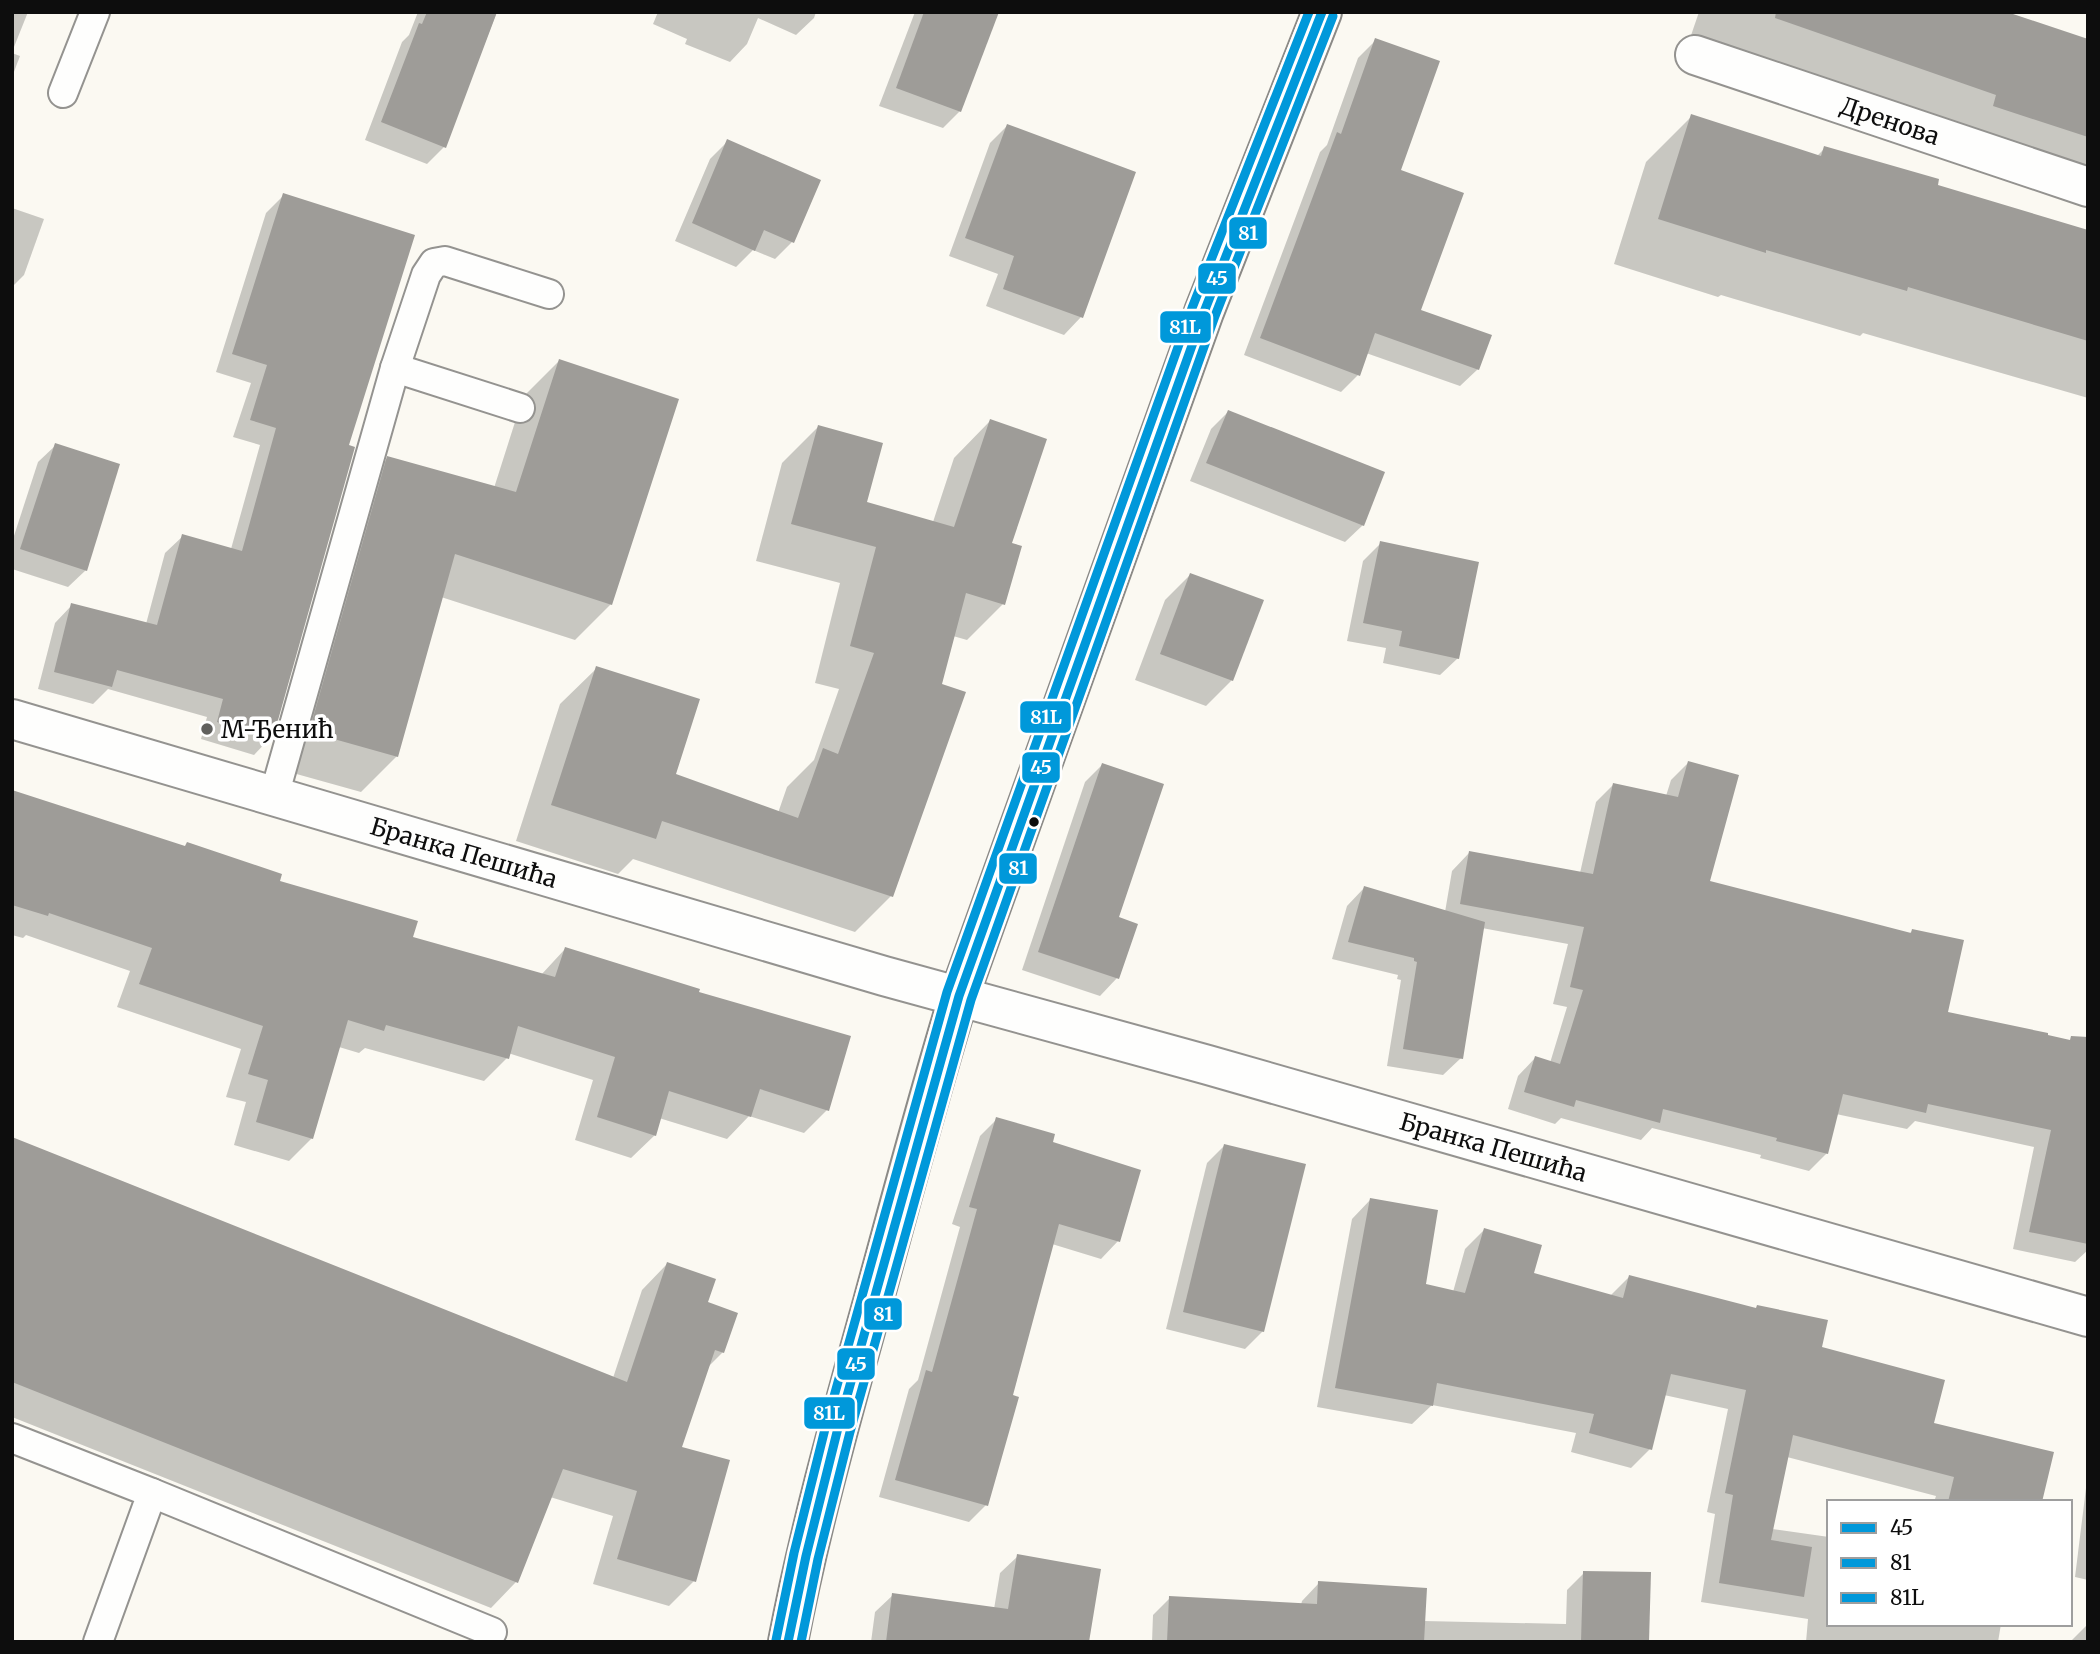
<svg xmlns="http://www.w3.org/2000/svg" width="2100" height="1654" font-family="Merriweather,serif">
<rect width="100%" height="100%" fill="#fbf9f2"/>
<g fill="#0003">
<polygon points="12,12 28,12 12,52"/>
<polygon points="418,12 497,12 444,147 427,164 365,140 402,42 409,35"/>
<polygon points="658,12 816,12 814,18 796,35 758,18 747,44 730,62 685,44 687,39 653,24"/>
<polygon points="915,12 997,12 960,111 943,128 879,106"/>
<polygon points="1699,12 2001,12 2088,41 2088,194 1686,50"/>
<polygon points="1376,40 1399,171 1419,311 1478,369 1460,386 1366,353 1358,375 1341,392 1244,355 1320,152 1327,145 1358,58"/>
<polygon points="12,53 20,56 12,77"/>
<polygon points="1692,116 1816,157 1825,148 1936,186 2088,233 2088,398 1863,333 1860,336 1721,295 1718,297 1614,264 1646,162"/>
<polygon points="1007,126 1081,317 1064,335 986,306 998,274 949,256 990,143"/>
<polygon points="728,141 792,242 775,259 753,250 736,267 675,241 710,159"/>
<polygon points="284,195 347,446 271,737 254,755 201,739 207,717 108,689 93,704 38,689 55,623 72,605 146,624 165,553 183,536 231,549 260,445 233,437 251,383 216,372 266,213"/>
<polygon points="12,208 44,219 24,275 12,287"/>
<polygon points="559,361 611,604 575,640 441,597 397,756 361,792 275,768 352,494 388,458 494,488 523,397"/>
<polygon points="1228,412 1363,525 1345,542 1190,481 1211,429"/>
<polygon points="990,421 1010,544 1003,604 967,640 953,636 891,896 855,932 633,859 618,874 516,841 560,704 597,668 674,775 778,813 787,787 814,760 839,689 815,683 840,583 756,561 782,463 818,427 865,503 933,522 954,458"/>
<polygon points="56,445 86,570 68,587 12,569 12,542 38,462"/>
<polygon points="1381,543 1458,658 1440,675 1383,663 1386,648 1347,641 1363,561"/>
<polygon points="1190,575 1232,680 1206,706 1135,680 1165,600"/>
<polygon points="1688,763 1707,883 1909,934 1912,931 1946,1013 2088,1046 2088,1250 2075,1262 2013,1249 2034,1147 1915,1121 1907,1129 1836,1114 1827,1153 1809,1171 1760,1158 1761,1155 1652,1128 1641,1140 1561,1118 1555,1124 1508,1109 1518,1076 1535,1058 1550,1063 1567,1007 1553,1004 1568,944 1482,928 1461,1058 1443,1075 1387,1066 1401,980 1397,979 1398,975 1332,959 1347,906 1364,888 1445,912 1452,871 1469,853 1580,873 1596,802 1613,785 1666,796 1671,780"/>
<polygon points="1102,765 1117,978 1100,996 1022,970 1085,782"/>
<polygon points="12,796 278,882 410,938 541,975 565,949 697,993 827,1110 804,1133 749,1116 727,1139 659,1118 655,1135 631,1158 575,1140 593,1080 508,1053 507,1058 484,1081 365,1048 359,1053 339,1047 312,1138 289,1161 234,1145 246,1102 226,1097 241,1049 117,1007 130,971 26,935 23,938 12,935"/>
<polygon points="997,1119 1050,1143 1118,1241 1101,1259 1052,1244 1011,1396 986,1505 969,1522 879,1497 909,1389 918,1380 960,1227 952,1224 980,1136"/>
<polygon points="12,1139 613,1378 642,1290 667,1264 706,1303 723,1352 706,1369 680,1448 694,1581 669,1606 593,1584 613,1516 550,1497 516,1582 491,1608 12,1417"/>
<polygon points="1224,1146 1263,1331 1245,1349 1166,1329 1207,1163"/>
<polygon points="1371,1199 1424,1285 1453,1292 1465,1249 1484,1230 1532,1274 1610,1296 1629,1277 1820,1348 1932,1424 2040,1502 1934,1502 1936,1496 1787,1457 1772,1529 1829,1537 1829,1624 2001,1624 1998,1642 1806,1642 1808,1619 1701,1602 1715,1514 1707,1512 1728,1409 1664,1395 1650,1449 1631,1468 1571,1452 1576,1433 1432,1405 1412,1424 1317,1407 1352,1219"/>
<polygon points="2088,1472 2088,1580 2075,1577"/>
<polygon points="1018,1556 1088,1642 871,1642 875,1612 893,1595 994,1609 1000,1573"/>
<polygon points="1584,1573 1647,1642 1152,1642 1153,1615 1170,1598 1301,1605 1302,1601 1319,1583 1424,1621 1566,1624 1567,1590"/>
<polygon points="2088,1624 2088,1642 2070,1642"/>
</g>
<g fill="#9e9c98">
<polygon points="427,12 497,12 446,148 381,122 419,23 422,24"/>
<polygon points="924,12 999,12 961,112 896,88"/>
<polygon points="1776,12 2007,12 2088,39 2088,137 1993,106 1996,95 1775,18"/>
<polygon points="1375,38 1440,61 1401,170 1464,193 1421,310 1492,335 1479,370 1375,333 1360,376 1260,338 1337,132 1341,134"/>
<polygon points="1691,114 1821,156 1824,146 1939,179 1938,185 2088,230 2088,341 1908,287 1907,291 1766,250 1766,253 1658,219"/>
<polygon points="1007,124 1136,172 1083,318 1003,289 1014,256 965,238"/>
<polygon points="727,139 821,180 794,243 764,230 755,251 692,223"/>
<polygon points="283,193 415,235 349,445 355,447 273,738 217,722 223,699 117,670 112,687 54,672 71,603 157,625 182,534 242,551 276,428 250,420 267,365 232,354"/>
<polygon points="559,359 679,399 612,605 455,554 398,757 309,732 387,456 516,492"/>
<polygon points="1228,410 1385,472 1364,526 1206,463"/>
<polygon points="990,419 1047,439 1012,543 1022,546 1005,605 966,593 942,684 966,692 893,897 662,821 656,839 551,805 596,666 700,699 676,774 798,818 823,748 838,754 874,653 850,646 876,547 791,524 818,425 883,443 867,502 954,527"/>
<polygon points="55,443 120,464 87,571 20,549"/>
<polygon points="1380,541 1479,562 1459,659 1399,646 1402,631 1363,623"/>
<polygon points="1190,573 1264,600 1233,681 1160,654"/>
<polygon points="1688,761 1739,775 1710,881 1911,933 1912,929 1964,940 1948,1012 2048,1033 2048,1035 2070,1040 2071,1036 2088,1037 2088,1244 2029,1232 2051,1130 1928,1104 1926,1113 1843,1094 1828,1154 1776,1141 1777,1138 1663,1109 1660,1123 1576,1100 1574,1107 1524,1092 1535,1056 1560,1064 1583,990 1570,987 1584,927 1460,904 1469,851 1593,874 1613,783 1678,797"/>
<polygon points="1102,763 1164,784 1119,917 1138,924 1119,979 1038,952"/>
<polygon points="12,790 185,846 187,842 282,874 280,881 418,921 413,937 555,977 565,947 700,989 699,992 851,1036 829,1111 760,1089 751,1117 669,1091 656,1136 597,1117 615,1057 518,1026 509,1059 386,1025 384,1031 348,1020 313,1139 256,1122 268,1080 248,1074 263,1026 139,984 152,948 49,913 48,916 12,905"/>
<polygon points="1364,886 1485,922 1463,1059 1403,1049 1417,962 1414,961 1414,958 1348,942"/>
<polygon points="996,1117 1055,1134 1053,1142 1141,1170 1120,1242 1059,1224 1013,1395 1019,1397 988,1506 895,1480 926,1370 932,1372 977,1209 969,1207"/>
<polygon points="12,1137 627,1382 667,1262 716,1279 708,1302 738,1313 724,1353 715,1350 682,1447 730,1460 696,1582 617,1559 637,1491 563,1469 518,1583 12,1382"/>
<polygon points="1224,1144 1306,1164 1264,1332 1183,1312"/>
<polygon points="1370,1198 1438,1210 1426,1284 1465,1293 1484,1228 1542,1245 1534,1273 1623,1298 1629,1275 1756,1308 1757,1305 1828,1320 1822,1347 1945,1380 1934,1423 2054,1452 2042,1502 1948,1502 1954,1477 1793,1435 1771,1540 1812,1547 1804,1597 1719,1583 1733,1495 1725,1493 1746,1390 1671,1374 1652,1450 1589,1433 1594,1414 1437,1383 1433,1406 1335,1388"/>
<polygon points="1017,1554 1101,1569 1089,1642 886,1642 892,1593 1008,1609"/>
<polygon points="1583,1571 1651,1572 1649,1642 1581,1642"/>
<polygon points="1318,1581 1427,1588 1424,1642 1167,1642 1169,1596 1317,1604"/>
</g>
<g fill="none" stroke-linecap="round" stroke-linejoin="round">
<g stroke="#949390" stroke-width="32">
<g id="service">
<polyline points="63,93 95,12"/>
<polyline points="395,368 520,408"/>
<polyline points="274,796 395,368 426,275 434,263 445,261 549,294"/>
<polyline points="12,1438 152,1493 98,1642"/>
<polyline points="152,1493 492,1632"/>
</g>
</g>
<g stroke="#949390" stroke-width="42">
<g id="minor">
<path id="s1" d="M1695,55L2088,187"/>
<path id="s2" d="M12,719L884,976L1208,1065L2088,1317"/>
</g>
</g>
<g stroke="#8b8a87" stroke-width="42">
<path id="secondary" d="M788,1642C810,1527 842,1414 873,1302C901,1200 928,1097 959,996L1204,312L1322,12"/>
</g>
<use href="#service" stroke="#fefefd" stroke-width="28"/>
<use href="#minor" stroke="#fefefd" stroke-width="38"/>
<use href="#secondary" stroke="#f5f3ea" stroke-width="38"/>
<g stroke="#fff" stroke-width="14">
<polyline id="bus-1" points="788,1642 806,1556 838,1428 959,996 1204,312 1322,12"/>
</g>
<g stroke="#fff" stroke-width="14">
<polyline id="bus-2" points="801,1642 818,1559 850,1432 971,1000 1215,316 1333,16"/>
</g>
<g stroke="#fff" stroke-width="14">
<polyline id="bus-3" points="776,1640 794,1553 826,1425 947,992 1192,308 1309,12"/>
</g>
<use href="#bus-1" stroke="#0098da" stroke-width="9"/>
<use href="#bus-2" stroke="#0098da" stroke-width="9"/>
<use href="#bus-3" stroke="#0098da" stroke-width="9"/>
</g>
<circle fill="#60605d" stroke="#fff" stroke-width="2.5" cx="207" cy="729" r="7"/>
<circle fill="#0d0d0d" stroke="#fff" stroke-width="2.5" cx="1034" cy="822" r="6"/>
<g text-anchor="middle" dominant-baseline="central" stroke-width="7" stroke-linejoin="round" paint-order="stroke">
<g font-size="24" fill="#0d0d0d" stroke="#fff">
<text stroke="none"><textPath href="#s1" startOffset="206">Дренова</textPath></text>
<text stroke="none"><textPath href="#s2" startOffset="471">Бранка Пешића</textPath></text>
<text stroke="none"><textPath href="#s2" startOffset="1542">Бранка Пешића</textPath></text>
</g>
<g font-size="24" fill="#0d0d0d" stroke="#fff" text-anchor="start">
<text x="221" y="729">М-Ђенић</text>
</g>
</g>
<g stroke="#fff" stroke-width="2.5">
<rect x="1228" y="216" width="40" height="34" rx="7" fill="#0098da"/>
<rect x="1197" y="262" width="40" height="33" rx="7" fill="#0098da"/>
<rect x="1159" y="310" width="53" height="34" rx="7" fill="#0098da"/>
<rect x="1019" y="700" width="53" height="34" rx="7" fill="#0098da"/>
<rect x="1021" y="751" width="40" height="33" rx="7" fill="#0098da"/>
<rect x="998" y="852" width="40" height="33" rx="7" fill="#0098da"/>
<rect x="863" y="1297" width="40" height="34" rx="7" fill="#0098da"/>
<rect x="836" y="1347" width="40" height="34" rx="7" fill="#0098da"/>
<rect x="803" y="1396" width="53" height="34" rx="7" fill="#0098da"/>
</g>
<g font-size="19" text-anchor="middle" font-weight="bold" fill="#fff">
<text x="1248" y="240">81</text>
<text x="1217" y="285">45</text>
<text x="1185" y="334">81L</text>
<text x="1046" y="724">81L</text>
<text x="1041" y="774">45</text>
<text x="1018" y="875">81</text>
<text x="883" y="1321">81</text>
<text x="856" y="1371">45</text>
<text x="829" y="1420">81L</text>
</g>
<rect width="2100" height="1654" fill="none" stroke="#0d0d0d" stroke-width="28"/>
<rect x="1827" y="1500" width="245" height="126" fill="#ffffff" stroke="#9e9e9e" stroke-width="2"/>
<rect x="1841" y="1523" width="35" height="10" fill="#0098da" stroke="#9e9e9e" stroke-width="2"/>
<text x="1890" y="1535" font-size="21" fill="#0d0d0d">45</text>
<rect x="1841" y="1558" width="35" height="10" fill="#0098da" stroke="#9e9e9e" stroke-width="2"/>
<text x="1890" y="1570" font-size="21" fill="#0d0d0d">81</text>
<rect x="1841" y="1593" width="35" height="10" fill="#0098da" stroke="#9e9e9e" stroke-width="2"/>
<text x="1890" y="1605" font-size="21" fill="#0d0d0d">81L</text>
</svg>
